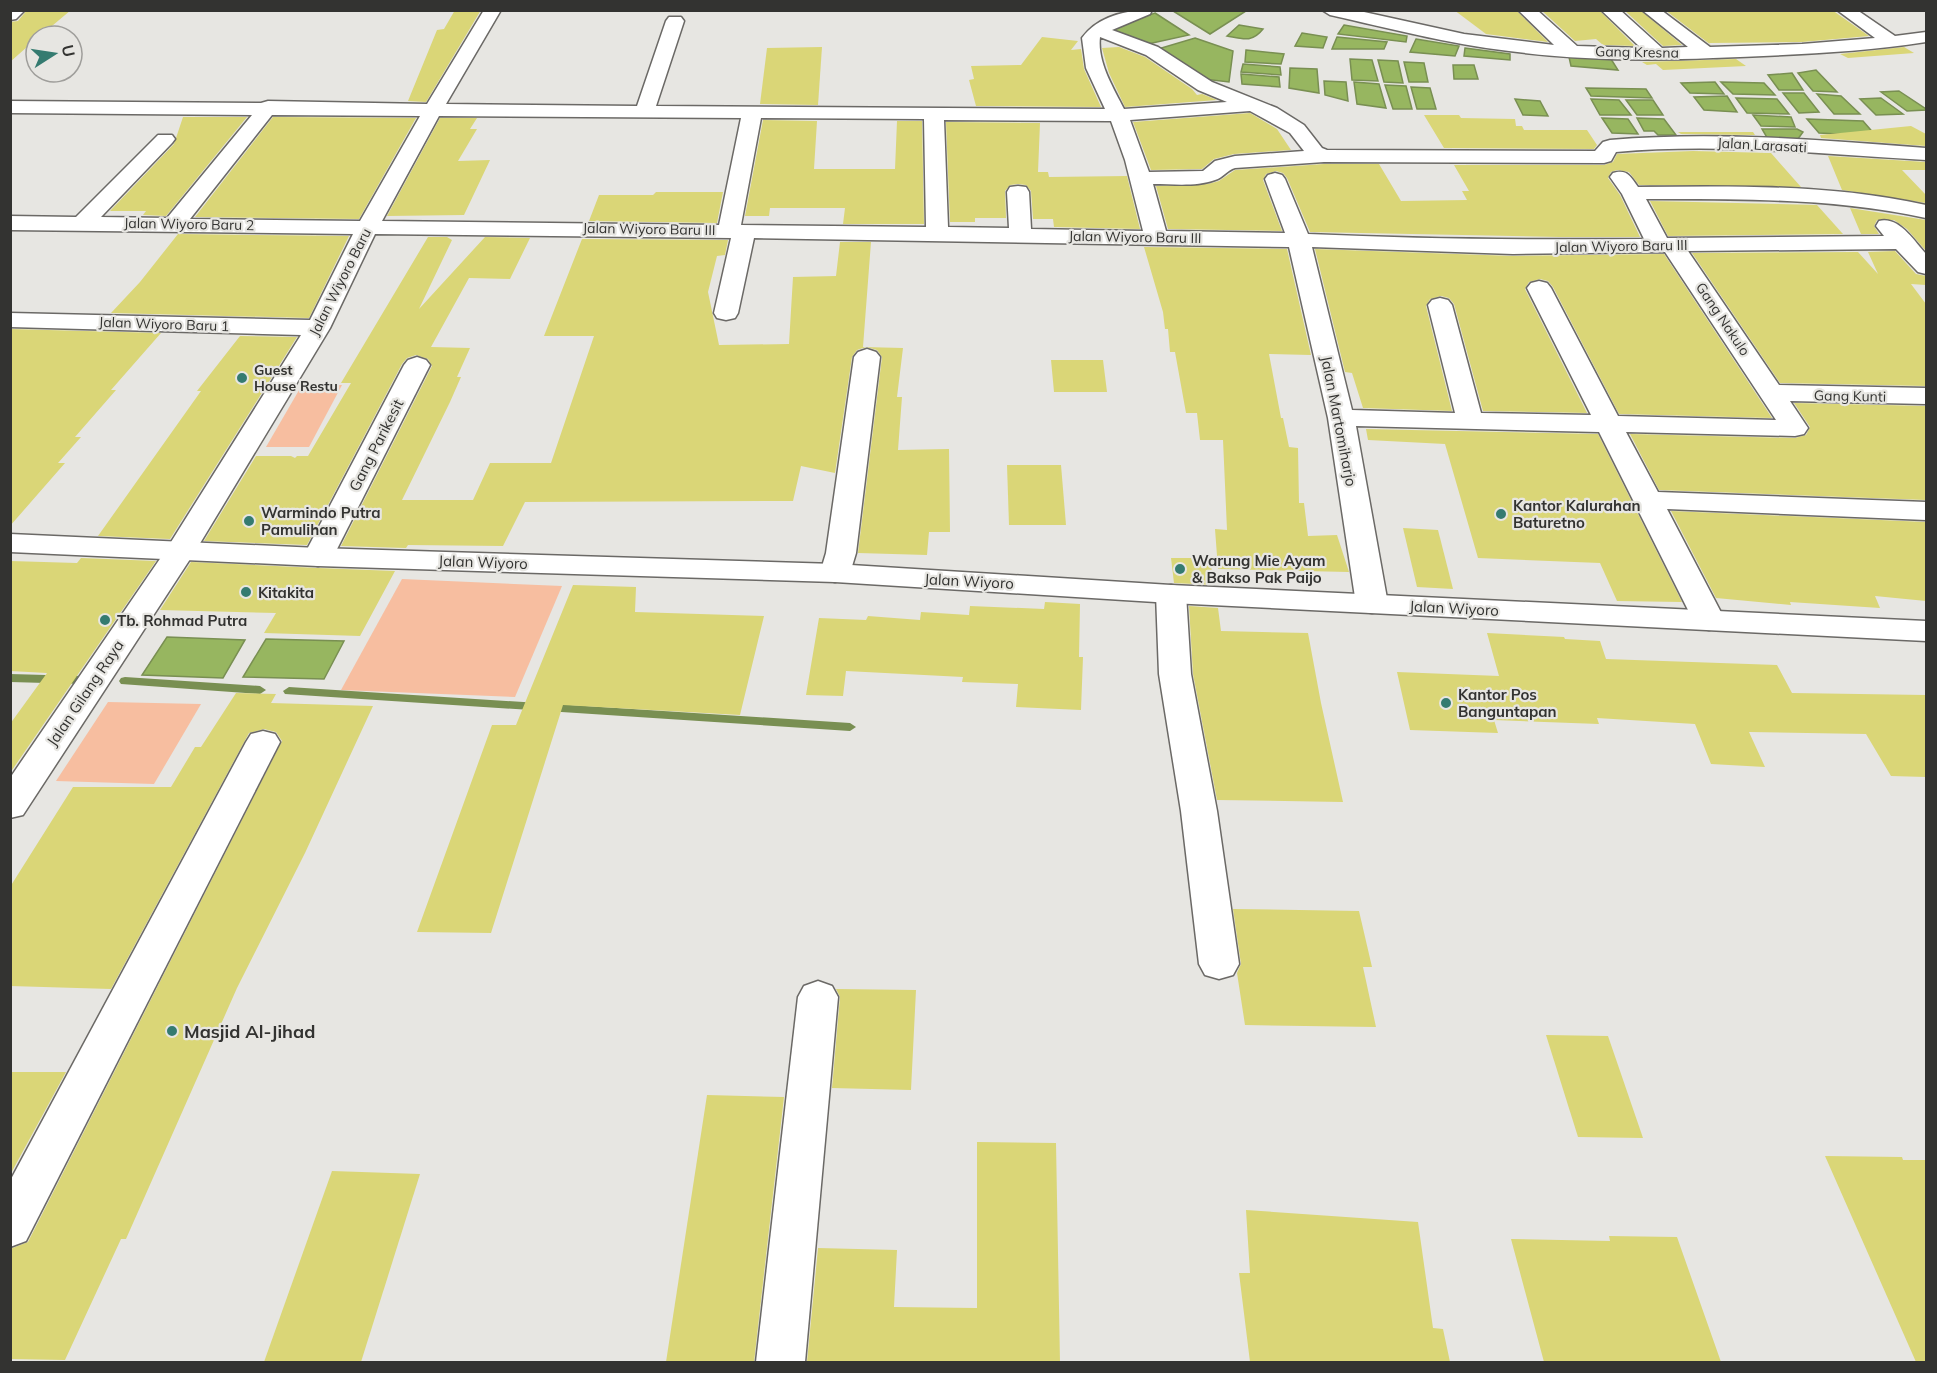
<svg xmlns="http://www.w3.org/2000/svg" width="1937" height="1373" font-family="Mulish,sans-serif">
<rect width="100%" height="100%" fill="#e7e6e2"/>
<g fill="#f7bea0">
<polygon points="302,385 342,385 309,447 266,447"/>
<polygon points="402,579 562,586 515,697 341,690"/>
<polygon points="108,702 201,704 154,784 56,781"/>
</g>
<g fill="#97b660" stroke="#798f52" stroke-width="1.5">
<polygon points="1173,11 1246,11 1210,34"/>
<polygon points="1155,13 1189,35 1148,44 1109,29"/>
<path d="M1239,25L1263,29C1252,43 1243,39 1227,36Z"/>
<polygon points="1344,25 1407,36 1406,42 1338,34"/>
<polygon points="1302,33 1327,37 1323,48 1295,46"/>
<polygon points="1337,37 1387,42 1384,49 1332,49"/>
<polygon points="1195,38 1233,51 1229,82 1204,79 1158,49"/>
<polygon points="1416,39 1459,46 1455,56 1410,52"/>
<polygon points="1465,48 1510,54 1510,60 1464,56"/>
<polygon points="1246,50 1284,54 1281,64 1245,62"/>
<polygon points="1569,57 1611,59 1618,70 1571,66"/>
<polygon points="1350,59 1372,60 1378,81 1352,80"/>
<polygon points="1378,60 1398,61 1403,83 1384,82"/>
<polygon points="1404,62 1424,63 1428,82 1409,82"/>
<polygon points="1243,64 1280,67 1281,75 1241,72"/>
<polygon points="1453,65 1474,65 1478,79 1454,79"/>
<polygon points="1290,68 1317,69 1319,93 1289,88"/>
<polygon points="1816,70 1837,92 1813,91 1798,73"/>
<polygon points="1792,73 1803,90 1779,90 1768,75"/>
<polygon points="1241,74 1279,77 1280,87 1242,84"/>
<polygon points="1324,81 1346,82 1348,101 1325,95"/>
<polygon points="1354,82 1379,84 1386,108 1357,104"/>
<polygon points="1715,82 1724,94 1690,93 1681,83"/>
<polygon points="1721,82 1764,83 1775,95 1733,94"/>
<polygon points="1385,85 1406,86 1412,109 1393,109"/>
<polygon points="1411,87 1430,88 1436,109 1417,109"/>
<polygon points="1586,88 1646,89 1652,98 1591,96"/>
<polygon points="1899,91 1926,109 1926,110 1907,111 1881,92"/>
<polygon points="1783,93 1804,93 1819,112 1799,113"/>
<polygon points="1817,94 1841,96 1860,114 1834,114"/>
<polygon points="1727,96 1737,112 1704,110 1694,97"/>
<polygon points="1736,98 1777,99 1789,114 1747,113"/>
<polygon points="1881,98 1903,114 1876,115 1860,99"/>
<polygon points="1515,99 1540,101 1548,116 1523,115"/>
<polygon points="1591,99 1619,100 1631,115 1600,115"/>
<polygon points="1626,100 1653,100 1663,115 1637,115"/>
<polygon points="1753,115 1791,117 1795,127 1761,126"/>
<polygon points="1602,118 1628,119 1638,134 1612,133"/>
<polygon points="1637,118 1664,119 1676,135 1658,135 1654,131 1644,131"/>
<polygon points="1807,119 1863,121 1876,136 1819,133"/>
<polygon points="1762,129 1797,129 1803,132 1795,143 1769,141"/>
<polygon points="167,637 245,640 223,678 142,675"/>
<polygon points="266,639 344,641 324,679 243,677"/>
</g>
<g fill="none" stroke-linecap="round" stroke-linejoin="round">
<g fill="#798f52" fill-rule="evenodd">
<polygon points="10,674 82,676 88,680 82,684 10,682"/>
<polygon points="125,677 260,686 266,690 260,694 121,684 119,681 121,678"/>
<polygon points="289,687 850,723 856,727 850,731 285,694 283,691"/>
</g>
</g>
<g fill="#dad677">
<polygon points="27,10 71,10 40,36 36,36 36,39 10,62 10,22 18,21"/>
<polygon points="455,10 481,10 426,102 408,101 437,30 444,29"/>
<polygon points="1454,10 1516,10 1548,42 1486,34"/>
<polygon points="1541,10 1599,10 1635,46 1603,45 1596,39 1575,41"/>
<polygon points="1624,10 1640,10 1682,45 1663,46"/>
<polygon points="1665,10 1832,10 1869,36 1802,42 1709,43 1711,45"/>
<polygon points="1042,37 1078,41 1071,50 1081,49 1084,69 1101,107 976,106 969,80 974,79 971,66 1021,65"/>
<polygon points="822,47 818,105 760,104 767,48"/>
<polygon points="1119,47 1145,57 1192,89 1197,95 1202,94 1217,100 1125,107 1109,73 1102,48"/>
<polygon points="1904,47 1914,53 1848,58 1840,54"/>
<polygon points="1736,59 1746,66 1663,70 1656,64 1647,65 1642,62"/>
<polygon points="1250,113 1277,129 1291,150 1234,154 1214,159 1202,169 1151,170 1133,122"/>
<polygon points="1424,115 1459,115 1461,118 1515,119 1516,126 1522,126 1524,130 1587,130 1597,145 1594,149 1444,148"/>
<polygon points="183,117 247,117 166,216 143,215 146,211 110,211 174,144"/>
<polygon points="273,117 416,118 359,219 195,217"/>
<polygon points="440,118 477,118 470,129 477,129 458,161 490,160 464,215 387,216"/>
<polygon points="763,120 817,121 814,169 895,169 897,121 922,121 924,224 843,224 845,208 770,208 769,216 745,216"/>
<polygon points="946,122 1040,123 1038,172 1048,172 1049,177 1127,176 1140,229 1054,227 1053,219 1033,219 1031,191 1026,185 1018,184 1010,185 1005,191 1006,218 975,218 975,222 950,222"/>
<polygon points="1911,126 1926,134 1926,146 1821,138 1820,135"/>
<polygon points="1678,132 1753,132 1755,135 1681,134"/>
<polygon points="1693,151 1771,153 1801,187 1639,185 1629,172 1617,170 1611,172 1608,178 1620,195 1640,237 1560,237 1310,232 1287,178 1283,173 1276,171 1266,174 1263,180 1282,231 1168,229 1156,186 1208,184 1219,181 1235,170 1324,164 1379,164 1401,201 1467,200 1462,191 1469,191 1454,165 1604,165 1613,162 1617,154"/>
<polygon points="1828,156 1926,162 1926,170 1902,170 1926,195 1926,203 1842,190"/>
<polygon points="656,192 723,192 717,223 589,221 599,195 653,195"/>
<polygon points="1650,201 1817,205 1843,234 1668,236"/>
<polygon points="1850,208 1926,220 1926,251 1907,229 1894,220 1877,220 1874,226 1879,234 1861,234"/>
<polygon points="178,234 349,236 309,318 111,313 140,282"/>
<polygon points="428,237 447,237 452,240 419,309 485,237 530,238 510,279 469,278 431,347 470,348 457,377 461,377 450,402 402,500 473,500 490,463 551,463 594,336 544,336 582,239 728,240 725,255 717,256 708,292 719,345 789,344 793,277 836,276 840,242 871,242 863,347 903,348 897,397 902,397 898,450 949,449 950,532 929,532 927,555 858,553 882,357 877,350 866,347 857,350 852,357 835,473 801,466 793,501 525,502 503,546 408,545 406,548 341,546 432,366 428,359 416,355 407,358 402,364 307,545 204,541 256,456 291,456 295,458 297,456 308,456 351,383 341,383"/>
<polygon points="1144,247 1287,249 1311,355 1269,354 1281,418 1283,418 1289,447 1298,448 1299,503 1304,503 1308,536 1337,535 1349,572 1218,569 1215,529 1227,530 1223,440 1200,440 1197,413 1186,413 1175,352 1170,352 1168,329 1165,329 1163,312"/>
<polygon points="1315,249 1513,256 1664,254 1772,418 1619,414 1553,287 1548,281 1540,279 1529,282 1525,289 1587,413 1483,411 1454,304 1449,298 1441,296 1430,299 1426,306 1452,411 1363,408 1352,373 1345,372"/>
<polygon points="1895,251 1916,274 1926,276 1926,285 1911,284 1926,304 1926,386 1780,383 1692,253 1858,252 1878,274 1868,252"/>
<polygon points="10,329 161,333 111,390 116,390 75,437 81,437 58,463 65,463 10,526"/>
<polygon points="240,336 297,337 170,539 98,536 201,391 197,391"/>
<polygon points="1051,360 1103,360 1107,392 1054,392"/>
<polygon points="1794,403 1926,406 1926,500 1659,490 1630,434 1795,438 1806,435 1810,427"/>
<polygon points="1366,429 1598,434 1682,602 1617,601 1600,563 1478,558 1445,444 1368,440"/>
<polygon points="1007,465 1061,465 1066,525 1009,525"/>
<polygon points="1671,511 1926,522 1926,601 1875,596 1880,608 1790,602 1791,605 1716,598"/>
<polygon points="1403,528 1438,530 1453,589 1417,587"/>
<polygon points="81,558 156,561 10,773 10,724 47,673 10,671 10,561 77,563"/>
<polygon points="1171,558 1210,558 1214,585 1174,583"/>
<polygon points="191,562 318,568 395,571 360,636 264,633 276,613 160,610"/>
<polygon points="573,585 636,587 635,612 764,616 740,715 563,705 491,933 417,932 492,725 516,725"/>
<polygon points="1045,602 1080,604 1079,657 1083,657 1081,710 1016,707 1018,684 962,682 963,677 846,671 843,696 806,695 819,618 866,620 868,616 920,620 921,612 969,615 970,606 1044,609"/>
<polygon points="1189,606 1218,608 1221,631 1308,633 1321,703 1343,802 1217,800 1193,674"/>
<polygon points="1487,633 1564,637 1565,639 1600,641 1606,659 1777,665 1792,693 1926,695 1926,777 1891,776 1866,734 1749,732 1765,767 1711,764 1695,724 1597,718 1599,724 1494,720 1498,733 1410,730 1397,672 1499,676"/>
<polygon points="236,693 276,694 271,703 373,706 305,853 237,988 126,1239 121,1239 65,1360 10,1359 10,1249 28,1242 282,741 276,732 264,729 249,733 111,989 10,986 10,887 73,787 171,787 195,747 201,747"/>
<polygon points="1233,909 1359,911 1372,967 1363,967 1376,1027 1245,1025 1237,973 1241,964"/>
<polygon points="836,989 916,990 911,1090 832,1088 840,997"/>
<polygon points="1546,1035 1608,1036 1643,1138 1578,1137"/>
<polygon points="10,1072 66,1072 10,1175"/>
<polygon points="707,1095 784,1097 754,1362 666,1362"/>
<polygon points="977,1142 1056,1143 1060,1362 807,1362 818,1248 897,1250 894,1307 977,1308"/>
<polygon points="1825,1156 1902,1157 1903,1160 1926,1160 1926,1362 1916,1362"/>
<polygon points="332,1171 420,1174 361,1362 264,1362"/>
<polygon points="1246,1210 1418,1222 1433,1328 1443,1329 1450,1362 1250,1362 1239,1273 1250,1273"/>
<polygon points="1609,1236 1677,1237 1721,1362 1544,1362 1511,1239 1610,1241"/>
</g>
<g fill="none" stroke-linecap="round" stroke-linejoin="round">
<g stroke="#6b6966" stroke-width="3">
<g id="street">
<polygon points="10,10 25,10 16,19 10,20"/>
<path d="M484,10H501L446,104L637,106L666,21L669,17H681L684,21L656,106L1105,109L1086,68L1082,38C1098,16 1127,10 1152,10L1150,14L1112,30L1158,47L1212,82L1277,108L1304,125L1322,148L1327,150L1595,151L1603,142L1610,140C1714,131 1823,140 1926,148V160C1823,154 1718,143 1616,152L1611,161L1604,163L1324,162L1235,168C1227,170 1223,178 1215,180C1196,187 1173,184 1153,184L1166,231L1285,233L1265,179L1268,175L1275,173L1282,175L1285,179L1308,234C1420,239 1532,240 1644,239L1622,194L1610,177L1613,173C1627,169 1630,176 1638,187C1735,186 1831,184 1926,205V218C1833,198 1740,199 1646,199L1667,238L1884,236L1876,226L1879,221C1899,216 1914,241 1926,254V274L1918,272L1896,249L1688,251L1779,385L1926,388V404L1790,401L1808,428L1804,434L1795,436L1626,432L1658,492L1926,502V520L1667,509L1725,620L1720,627L1709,630L1698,627L1693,620L1599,432L1356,426L1388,604L1383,611L1372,613L1361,611L1356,604L1328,418L1289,247L754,238L738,313L735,318L726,320L717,318L714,313L731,238L375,234L330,328L196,550L23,815L10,818V778L166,550L301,335L10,327V313L310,320L353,234L10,230V216L76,217L158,135H172L175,139L172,143L101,217L167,218L252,115L10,113V101L261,103L268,101L427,104ZM1100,37L1146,55L1198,90L1227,102L1124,109C1113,87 1097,62 1100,37ZM1250,111L1290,133L1304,151L1235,156L1215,161L1203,171L1149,172L1130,120ZM272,115L420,116L360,221L190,219ZM439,116L741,118L719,225L382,221ZM761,118L924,119L926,227L741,225ZM944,120L1111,121L1125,160L1143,231L1031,229L1029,192L1026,187L1018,186L1010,187L1007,192L1009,228L948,227ZM1312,247L1513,254L1665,252L1776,420L1618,416L1551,288L1547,283L1539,281L1531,283L1527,288L1591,415L1481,413L1452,305L1448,300L1440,298L1432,300L1428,305L1455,413L1352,410Z"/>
<path d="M1322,10H1355L1464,34L1554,45L1518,10H1537L1577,46L1641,48L1601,10H1620L1662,48L1688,47L1642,10H1661L1710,47L1802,44L1875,38L1837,10H1857L1895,36L1926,32V42C1856,53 1785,55 1713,58C1646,61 1576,60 1509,51C1448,44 1389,28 1330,15Z"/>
<polygon points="867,349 876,352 880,357 856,553 850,573 846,579 835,582 824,579 820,573 826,553 854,357 858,352"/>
<polygon points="417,357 426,360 430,365 333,557 329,563 318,566 307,563 303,557 404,365 408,360"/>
<polygon points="1171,585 1182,587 1186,594 1191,674 1217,811 1239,964 1233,975 1219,979 1205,975 1199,964 1181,811 1159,674 1156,594 1160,587"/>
<polygon points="263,731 275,734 280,742 26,1241 10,1247 10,1181 246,742 251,734"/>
<polygon points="818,981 832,986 838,997 805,1362 756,1362 798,997 804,986"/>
</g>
</g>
<g stroke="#6b6966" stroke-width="3">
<polygon id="secondary" points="10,534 318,548 835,564 1171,585 1926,621 1926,641 1171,603 835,582 318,566 10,552"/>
</g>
<use href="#street" fill="#fff" fill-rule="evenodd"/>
<use href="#secondary" fill="#fff" fill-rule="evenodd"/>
</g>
<g fill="#357b70" stroke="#e7e6e2" stroke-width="2">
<circle cx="242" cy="378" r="6"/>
<circle cx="1501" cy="514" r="6"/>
<circle cx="249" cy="521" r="6"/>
<circle cx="1180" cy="569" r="6"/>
<circle cx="246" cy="592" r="6"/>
<circle cx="105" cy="620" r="6"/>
<circle cx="1446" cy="703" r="6"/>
<circle cx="172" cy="1031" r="6"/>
</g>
<g text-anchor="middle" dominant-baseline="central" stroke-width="4.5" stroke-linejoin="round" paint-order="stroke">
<g font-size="14" fill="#333331" stroke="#e7e6e2">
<text transform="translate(1637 52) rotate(1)">Gang Kresna</text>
<text transform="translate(1762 145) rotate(3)">Jalan Larasati</text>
<text transform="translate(189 224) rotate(1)">Jalan Wiyoro Baru 2</text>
<text transform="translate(649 229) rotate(1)">Jalan Wiyoro Baru III</text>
<text transform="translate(1135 237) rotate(1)">Jalan Wiyoro Baru III</text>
<text transform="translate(1621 246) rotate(-1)">Jalan Wiyoro Baru III</text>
<text transform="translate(340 282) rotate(-63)">Jalan Wiyoro Baru</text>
<text transform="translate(1723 319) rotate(56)">Gang Nakulo</text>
<text transform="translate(164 324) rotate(2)">Jalan Wiyoro Baru 1</text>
<text transform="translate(1850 396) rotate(1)">Gang Kunti</text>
</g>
<g font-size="14" font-weight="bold" fill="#333331" stroke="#e7e6e2" text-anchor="start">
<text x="254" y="370">Guest<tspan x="254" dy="16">House Restu</tspan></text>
</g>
<g font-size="15" fill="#333331" stroke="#e7e6e2">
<text transform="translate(1339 421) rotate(79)">Jalan Martomiharjo</text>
<text transform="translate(376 445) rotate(-63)">Gang Parikesit</text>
<text transform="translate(483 562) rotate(2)">Jalan Wiyoro</text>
<text transform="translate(969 581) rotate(3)">Jalan Wiyoro</text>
<text transform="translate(1454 608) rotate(3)">Jalan Wiyoro</text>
<text transform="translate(85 693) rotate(-56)">Jalan Gilang Raya</text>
</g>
<g font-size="15" font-weight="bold" fill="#333331" stroke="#e7e6e2" text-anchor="start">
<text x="1513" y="505">Kantor Kalurahan<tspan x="1513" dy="17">Baturetno</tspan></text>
<text x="261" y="512">Warmindo Putra<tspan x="261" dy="17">Pamulihan</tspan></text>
<text x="1192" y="560">Warung Mie Ayam<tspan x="1192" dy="17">&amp; Bakso Pak Paijo</tspan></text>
<text x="258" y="592">Kitakita</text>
<text x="117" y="620">Tb. Rohmad Putra</text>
<text x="1458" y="694">Kantor Pos<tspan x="1458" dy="17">Banguntapan</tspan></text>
</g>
<g font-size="18" font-weight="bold" fill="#333331" stroke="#e7e6e2" text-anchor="start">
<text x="184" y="1031">Masjid Al-Jihad</text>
</g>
</g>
<rect width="1937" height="1373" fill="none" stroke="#333331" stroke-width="24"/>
<g transform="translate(54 54) rotate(78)"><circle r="28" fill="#e7e6e2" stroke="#9f9e9b" stroke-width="1.5"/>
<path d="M0-4.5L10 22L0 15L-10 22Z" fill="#357b70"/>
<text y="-9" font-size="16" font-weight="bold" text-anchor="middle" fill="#333331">U</text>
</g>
</svg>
